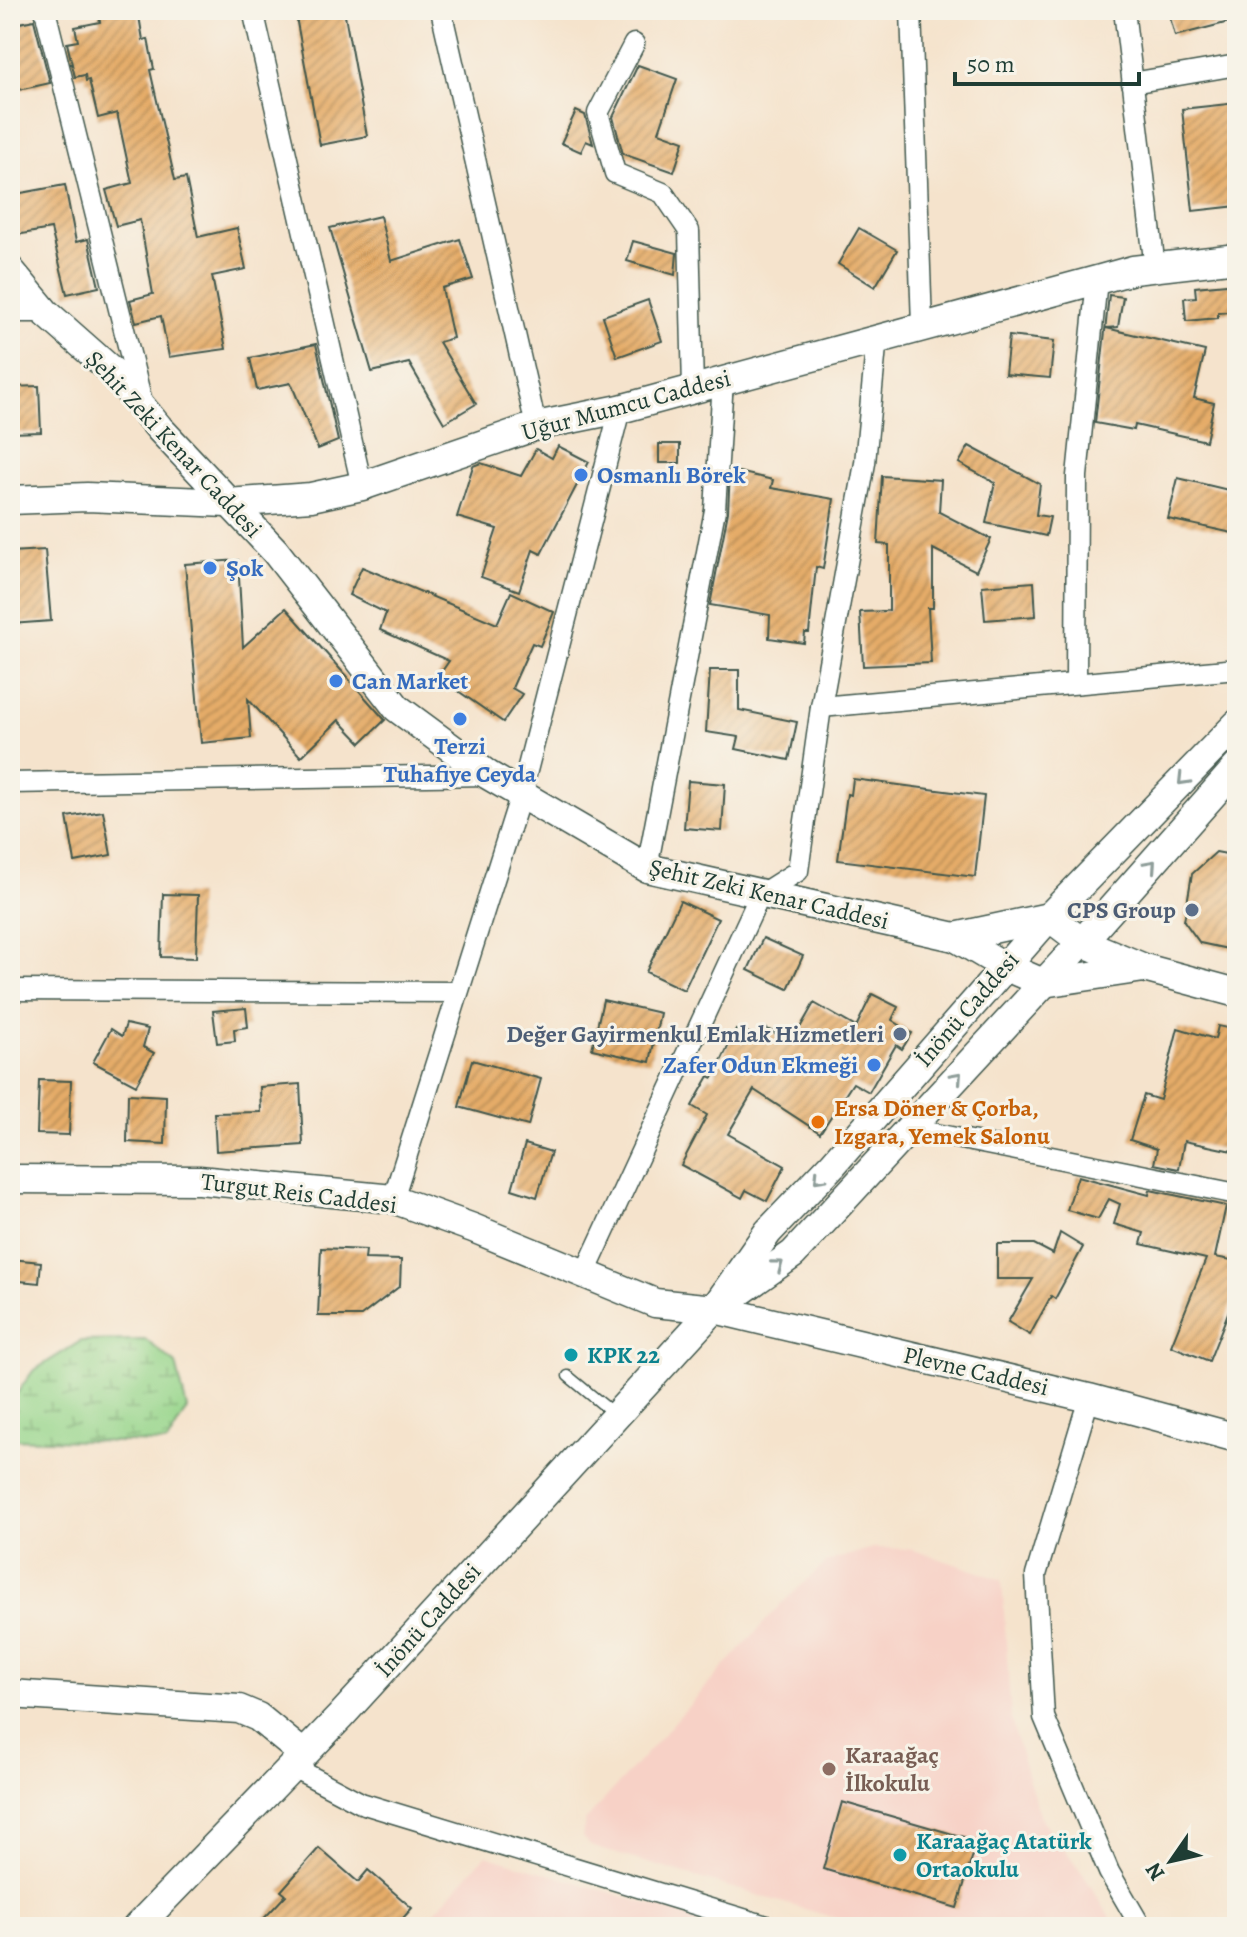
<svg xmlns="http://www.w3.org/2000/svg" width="1247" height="1937" font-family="Alegreya,serif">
<defs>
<pattern id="wetland-marsh" width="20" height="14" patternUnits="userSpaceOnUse" patternTransform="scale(2)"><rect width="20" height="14" fill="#97d58b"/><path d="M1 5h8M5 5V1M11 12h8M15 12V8" fill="none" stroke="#7bae72"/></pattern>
<pattern id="building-hatch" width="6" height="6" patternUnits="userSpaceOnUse" patternTransform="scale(2)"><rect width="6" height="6" fill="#e5ac68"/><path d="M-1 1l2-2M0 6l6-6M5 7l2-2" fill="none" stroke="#b98d56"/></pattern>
</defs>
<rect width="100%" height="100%" fill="#f7f3e8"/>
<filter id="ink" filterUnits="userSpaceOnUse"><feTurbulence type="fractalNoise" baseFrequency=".0125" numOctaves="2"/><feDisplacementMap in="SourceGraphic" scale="16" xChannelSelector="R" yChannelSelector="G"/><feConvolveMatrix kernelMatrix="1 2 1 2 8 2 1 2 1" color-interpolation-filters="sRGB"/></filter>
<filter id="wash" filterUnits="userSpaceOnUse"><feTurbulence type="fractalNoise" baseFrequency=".006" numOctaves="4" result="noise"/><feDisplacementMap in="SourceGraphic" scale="32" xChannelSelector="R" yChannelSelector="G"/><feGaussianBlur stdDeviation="1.8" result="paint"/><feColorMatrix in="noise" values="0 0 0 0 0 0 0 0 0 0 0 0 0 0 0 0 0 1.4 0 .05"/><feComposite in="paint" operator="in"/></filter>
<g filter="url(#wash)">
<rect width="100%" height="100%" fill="#f5e3cc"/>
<g fill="#f7d1c6">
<polygon points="872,1548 911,1549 1002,1580 1011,1720 1040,1817 1083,1874 1116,1927 866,1927 590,1846 582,1837 585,1821 781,1604 827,1562"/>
<polygon points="486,1855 697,1919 724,1927 421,1927"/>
</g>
<polygon fill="url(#wetland-marsh)" stroke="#5b8960" stroke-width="2" points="146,1340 176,1364 187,1409 167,1443 10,1439 10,1403 33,1371 81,1341"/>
<g id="blocks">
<g fill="url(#building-hatch)">
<polygon points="98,10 138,10 143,40 148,39 154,69 150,70 175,180 186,178 198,237 237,228 246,269 212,276 226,349 169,357 161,316 136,322 130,300 153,294 140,220 116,226 106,190 132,183 117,113 98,118 89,80 86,81 85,75 75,77 67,43 78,41 75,27 100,22"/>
<polygon points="344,10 367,136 320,145 296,17"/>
<polygon points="1168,10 1237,10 1237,20 1175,36"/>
<polygon points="34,20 50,83 10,92 10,25"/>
<polygon points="638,65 677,79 659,132 684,141 674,172 623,154 613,117"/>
<polygon points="1237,103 1237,206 1193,211 1182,109"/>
<polygon points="576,111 585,115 593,144 586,141 581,152 561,143"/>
<polygon points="65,185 76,242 88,239 99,287 67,294 51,229 10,236 10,195"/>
<polygon points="380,216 391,261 460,239 473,279 442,288 453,338 439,342 476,404 444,423 409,363 372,372 330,228"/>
<polygon points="859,228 897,250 875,287 838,264"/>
<polygon points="633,241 677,253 675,275 627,261"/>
<polygon points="1237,283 1237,311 1218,313 1218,318 1186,321 1184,298 1196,297 1195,287"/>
<polygon points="1109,295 1123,297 1118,327 1106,328 1205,351 1194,398 1214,403 1206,441 1135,425 1134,430 1095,423"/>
<polygon points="648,300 662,341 617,357 603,316"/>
<polygon points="1009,336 1054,341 1050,378 1005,374"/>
<polygon points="316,344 338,441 318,449 291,383 257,390 250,358"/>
<polygon points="39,386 41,432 10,433 10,387"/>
<rect x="659" y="444" width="21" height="19"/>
<polygon points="558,446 589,462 541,554 533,550 519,591 481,577 497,529 457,517 473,466 481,463 521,476 536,449 552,458"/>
<polygon points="969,446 1040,484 1036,515 1050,517 1046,536 986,523 995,483 959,463"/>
<polygon points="730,470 773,480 771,488 834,499 823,569 816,567 809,633 805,633 804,643 769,638 770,615 710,605 728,512"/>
<polygon points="882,476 941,480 939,512 991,539 976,571 933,549 933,608 928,608 931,663 863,666 860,612 889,611 889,545 878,544"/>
<polygon points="1178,478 1237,492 1237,534 1168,519"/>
<polygon points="45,550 51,621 11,624 10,552"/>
<polygon points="238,560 243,647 286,608 385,720 361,743 339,720 301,757 248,699 251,738 201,743 185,564"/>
<polygon points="362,567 497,624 511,592 554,612 540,646 532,643 512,688 522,694 503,722 438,677 449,661 380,630 386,613 349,595"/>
<polygon points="1034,582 1036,616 985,620 982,586"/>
<polygon points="710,670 739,670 739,710 797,722 789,760 736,749 739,737 706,732"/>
<polygon points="853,779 984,796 975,877 838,860 847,794 851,795"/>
<polygon points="688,781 725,784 722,831 684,828"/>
<polygon points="103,811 111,855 75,862 67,817"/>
<polygon points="1216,852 1237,856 1237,951 1200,943 1184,921 1192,874"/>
<polygon points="163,894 198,895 196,958 161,957"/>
<polygon points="680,901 718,919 684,990 646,972"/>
<polygon points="763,938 803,956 788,989 748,970"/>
<polygon points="872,994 898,1007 892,1020 912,1033 902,1049 896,1045 869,1092 853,1083 820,1133 754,1090 728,1134 785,1166 767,1201 746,1190 742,1198 681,1165 707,1115 692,1106 709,1076 713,1078 736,1030 762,1036 765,1028 792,1042 814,1003 856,1027"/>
<polygon points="603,1000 660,1013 650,1062 592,1049"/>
<polygon points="246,1008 248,1027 234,1029 235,1041 217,1043 213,1011"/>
<polygon points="126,1024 148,1029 143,1047 154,1053 136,1085 93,1062 111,1029 122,1036"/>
<polygon points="1218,1026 1237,1030 1237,1152 1184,1141 1179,1169 1154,1164 1157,1149 1130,1140 1144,1095 1160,1100 1178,1028 1215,1039"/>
<polygon points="472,1060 541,1079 528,1126 459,1107"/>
<polygon points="39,1080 71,1081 69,1135 37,1134"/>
<polygon points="300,1084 303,1145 216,1151 214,1113 261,1112 260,1087"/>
<polygon points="128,1094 166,1096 165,1144 127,1142"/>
<polygon points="525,1144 551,1152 537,1197 512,1189"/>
<polygon points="1078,1176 1149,1195 1150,1190 1226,1206 1215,1257 1237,1261 1237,1290 1209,1361 1171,1346 1206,1259 1141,1244 1144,1233 1114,1224 1120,1204 1109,1199 1098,1219 1067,1210"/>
<polygon points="1060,1233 1083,1247 1055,1299 1051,1296 1030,1335 1008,1322 1033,1279 997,1279 997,1244 1034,1244 1053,1254"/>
<polygon points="321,1248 366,1250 365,1259 401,1260 400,1286 361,1316 318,1316"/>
<polygon points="10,1259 41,1262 39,1283 10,1280"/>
<polygon points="842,1802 977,1841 957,1908 823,1869"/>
<polygon points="319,1848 358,1882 368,1870 412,1908 395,1927 256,1927 286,1895 281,1891"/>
</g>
</g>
</g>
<g filter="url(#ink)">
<use href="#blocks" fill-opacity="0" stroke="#3f564b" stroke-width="2"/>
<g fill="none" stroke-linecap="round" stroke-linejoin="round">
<g stroke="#3f564b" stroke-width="13">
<polyline id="lane" points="568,1376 613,1413"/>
</g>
<g stroke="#3f564b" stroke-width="23">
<g id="street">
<polyline points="45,10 142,402"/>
<polyline points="253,10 362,486"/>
<polyline points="441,10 536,426"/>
<polyline points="911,10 922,325"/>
<polyline points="1124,10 1155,268"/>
<polyline points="634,44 598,113 615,173 663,193 689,231 693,388"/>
<polyline points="1132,83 1237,65"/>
<polyline points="10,312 45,312"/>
<polyline points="1076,682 1077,476 1097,280"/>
<polyline points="821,707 1237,669"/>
<polyline points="10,783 488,775"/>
<polyline points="647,868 715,510 723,380"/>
<polyline points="10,990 457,992"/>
<polyline points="911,1129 1237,1194"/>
<polyline points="393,1199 521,794 620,409"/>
<polyline points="584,1275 760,895 798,871 821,707 865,463 877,336"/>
<polyline points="1089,1398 1036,1575 1044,1717 1109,1872 1141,1927"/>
<polyline points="291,1766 361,1803 770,1927"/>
</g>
</g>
<g stroke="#3f564b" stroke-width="31">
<g id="secondary">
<polyline points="10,270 45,312 113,372 159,428 275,551 397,708 488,775 647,868 955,937"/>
<polyline points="10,500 87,497 227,503 311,497 362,486 536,426 620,409 1097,280 1133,270 1237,258"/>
<polygon points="1049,917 1082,942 1144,968 1043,983 1004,966 955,937"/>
<polyline points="1144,968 1237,993"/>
<polyline points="10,1179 199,1180 393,1199 473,1228 655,1303 714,1309 1089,1398 1237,1438"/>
<polyline points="728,1300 793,1254 1082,942 1237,767"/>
<polyline points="10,1694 239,1709 258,1717 303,1754"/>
<polyline points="137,1927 340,1717 714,1309 768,1232 833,1164 1049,917 1237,724"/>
</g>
</g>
<use href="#lane" stroke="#fff" stroke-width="10"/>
<use href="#street" stroke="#fff" stroke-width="20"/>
<use href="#secondary" stroke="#fff" stroke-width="28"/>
</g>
<defs><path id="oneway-chevron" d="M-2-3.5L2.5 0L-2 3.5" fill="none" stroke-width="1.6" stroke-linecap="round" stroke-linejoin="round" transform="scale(2)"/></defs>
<g stroke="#8f9e9a">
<use href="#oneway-chevron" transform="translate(1183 780) rotate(134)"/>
<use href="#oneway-chevron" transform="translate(1151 865) rotate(-48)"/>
<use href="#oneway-chevron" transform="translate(957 1077) rotate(-48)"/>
<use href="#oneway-chevron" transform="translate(819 1178) rotate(134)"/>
<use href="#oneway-chevron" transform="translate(778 1265) rotate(-37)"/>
</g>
</g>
<g fill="#3f7fe0" stroke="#f7f3e8" stroke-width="3">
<circle cx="581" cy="475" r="8"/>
<circle cx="210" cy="568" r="8"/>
<circle cx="336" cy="681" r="8"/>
<circle cx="460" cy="719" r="8"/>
<circle cx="874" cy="1065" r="8"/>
</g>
<g fill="#5c6f8a" stroke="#f7f3e8" stroke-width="3">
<circle cx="1192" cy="910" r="8"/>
<circle cx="900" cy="1034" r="8"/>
</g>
<circle fill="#e8710a" stroke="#f7f3e8" stroke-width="3" cx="818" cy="1122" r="8"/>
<g fill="#0f9aa8" stroke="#f7f3e8" stroke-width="3">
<circle cx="571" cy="1355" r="8"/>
<circle cx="900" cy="1855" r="8"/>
</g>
<circle fill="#8d6e63" stroke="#f7f3e8" stroke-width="3" cx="829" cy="1769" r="8"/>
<g text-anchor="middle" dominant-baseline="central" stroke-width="6" stroke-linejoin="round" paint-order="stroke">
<g font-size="24" fill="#1f3d34" stroke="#f7f3e8">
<text transform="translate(626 405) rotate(-15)">Uğur Mumcu Caddesi</text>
<text transform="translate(174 444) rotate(47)">Şehit Zeki Kenar Caddesi</text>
<text transform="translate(769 894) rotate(13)">Şehit Zeki Kenar Caddesi</text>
<text transform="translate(967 1009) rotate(-49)">İnönü Caddesi</text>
<text transform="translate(299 1193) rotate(7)">Turgut Reis Caddesi</text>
<text transform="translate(976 1371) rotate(13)">Plevne Caddesi</text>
<text transform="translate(428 1620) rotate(-48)">İnönü Caddesi</text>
</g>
<g font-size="24" font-weight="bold" fill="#366cbe" stroke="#f7f3e8" text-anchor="start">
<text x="597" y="475">Osmanlı Börek</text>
<text x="226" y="568">Şok</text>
<text x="352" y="681">Can Market</text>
<text x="460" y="746" text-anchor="middle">Terzi<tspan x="460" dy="28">Tuhafiye Ceyda</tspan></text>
<text x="858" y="1065" text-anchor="end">Zafer Odun Ekmeği</text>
</g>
<g font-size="24" font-weight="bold" fill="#4e5e75" stroke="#f7f3e8" text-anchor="end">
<text x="1176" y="910">CPS Group</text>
<text x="884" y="1034">Değer Gayirmenkul Emlak Hizmetleri</text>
</g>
<g font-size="24" font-weight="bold" fill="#c56008" stroke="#f7f3e8" text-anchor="start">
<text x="834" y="1108">Ersa Döner &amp; Çorba,<tspan x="834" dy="28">Izgara, Yemek Salonu</tspan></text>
</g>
<g font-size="24" font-weight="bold" fill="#0d838f" stroke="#f7f3e8" text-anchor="start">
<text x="587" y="1355">KPK 22</text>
<text x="916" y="1841">Karaağaç Atatürk<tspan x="916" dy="28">Ortaokulu</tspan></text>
</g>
<g font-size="24" font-weight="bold" fill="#785e54" stroke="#f7f3e8" text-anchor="start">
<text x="845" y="1755">Karaağaç<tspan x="845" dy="28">İlkokulu</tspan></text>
</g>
</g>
<rect width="1247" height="1937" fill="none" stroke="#f7f3e8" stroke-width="40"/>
<g transform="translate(1171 1861) rotate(236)" stroke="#f7f3e8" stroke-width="6" paint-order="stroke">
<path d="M0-6L14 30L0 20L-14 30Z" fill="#1f3d34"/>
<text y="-12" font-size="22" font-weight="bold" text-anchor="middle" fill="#1f3d34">N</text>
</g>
<path d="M955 72v12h184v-12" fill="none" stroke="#1f3d34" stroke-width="4"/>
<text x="967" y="72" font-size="24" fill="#1f3d34" stroke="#f7f3e8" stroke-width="6" paint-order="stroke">50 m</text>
</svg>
